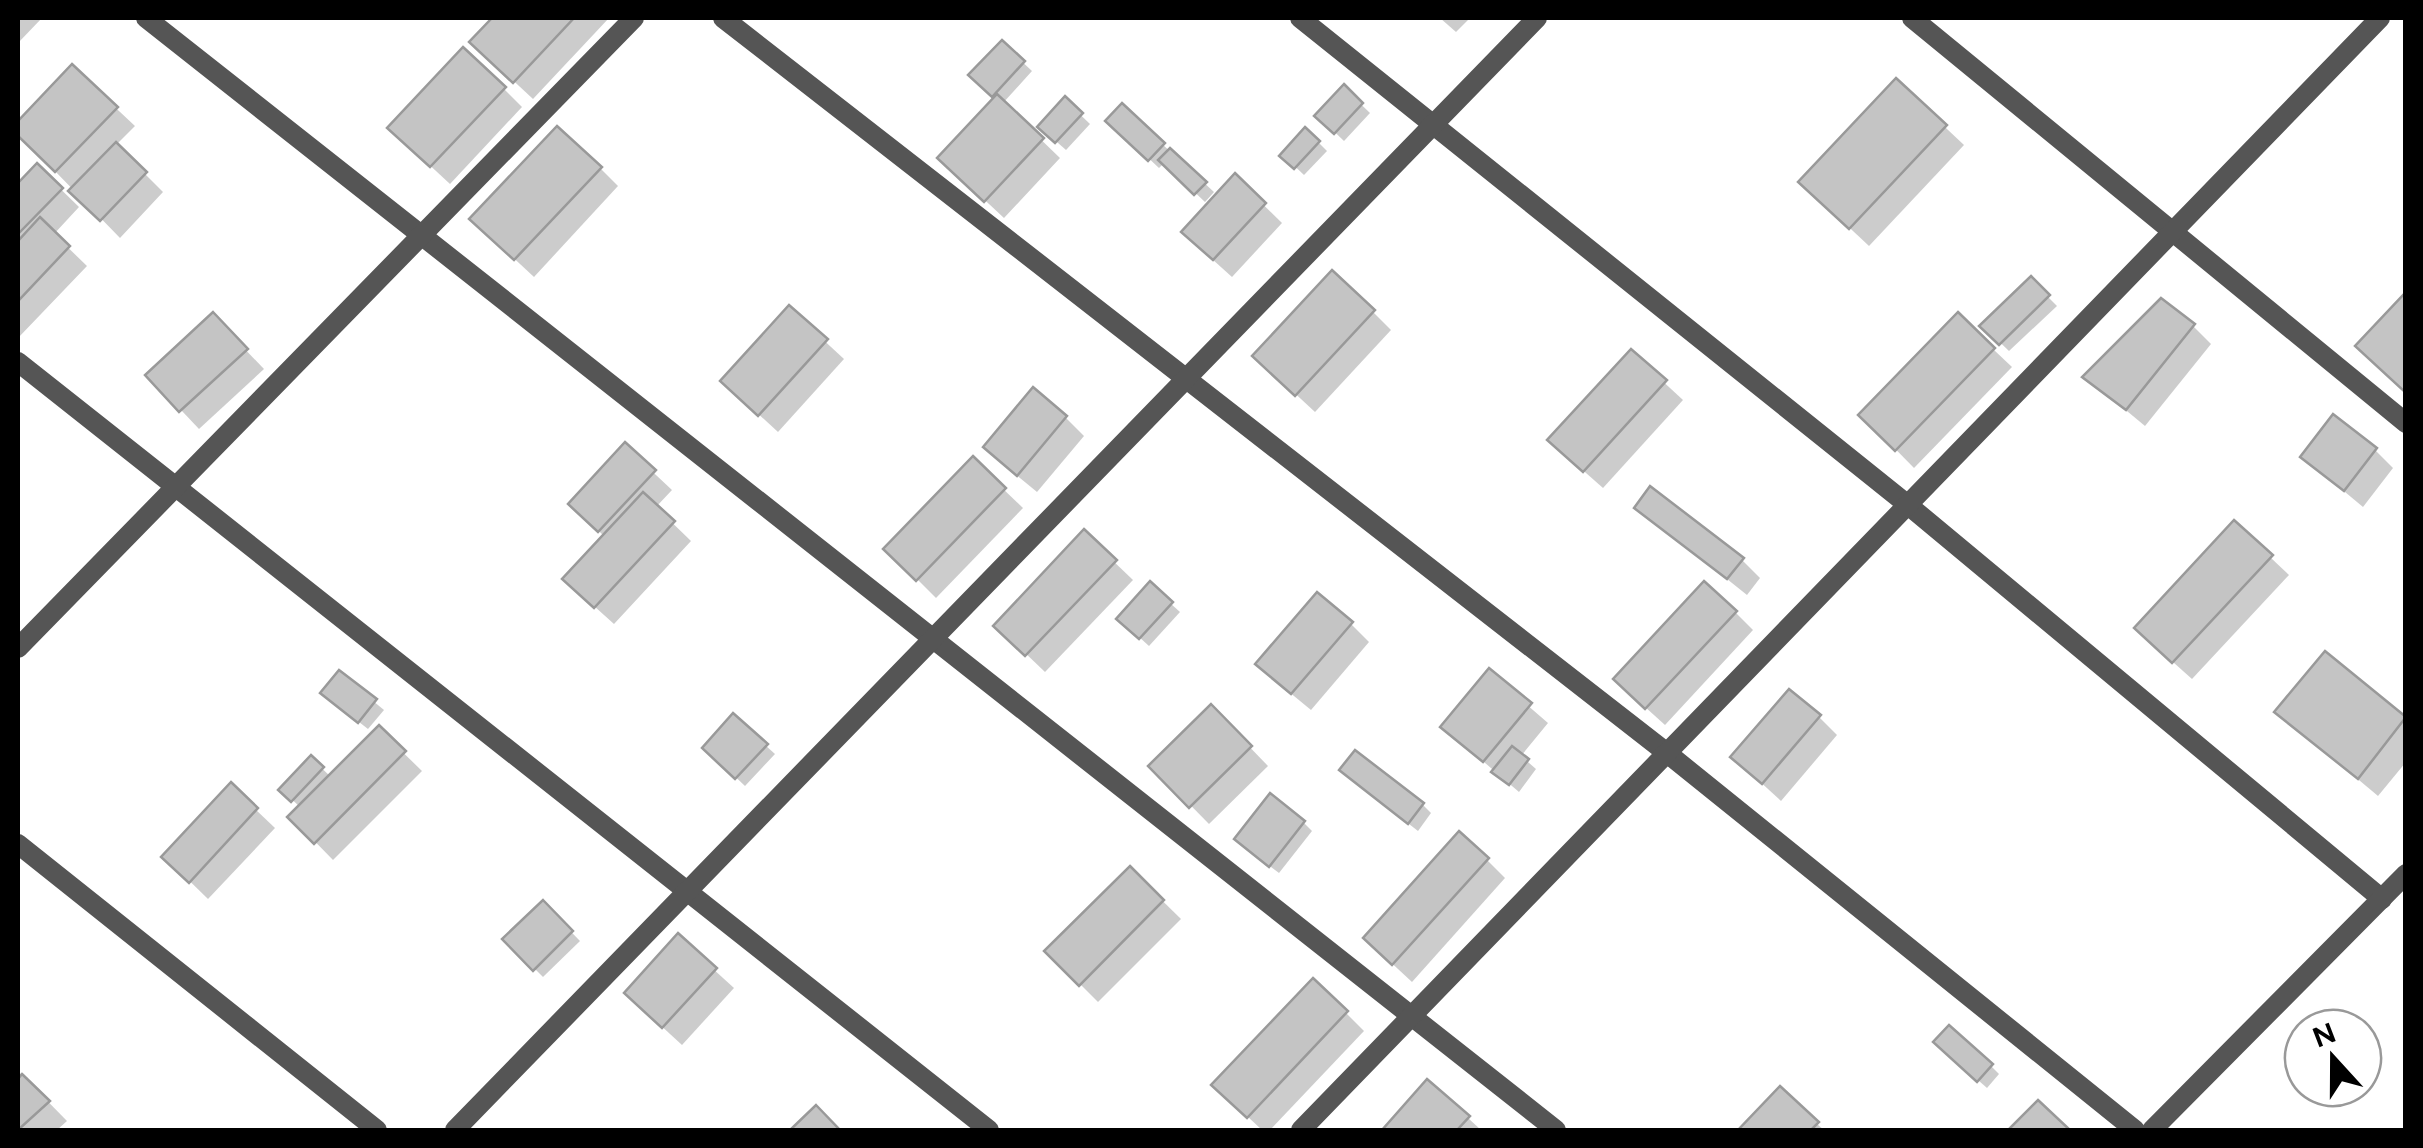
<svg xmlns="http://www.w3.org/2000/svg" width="2423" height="1148" font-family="Figtree,sans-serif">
<rect width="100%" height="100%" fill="#fff"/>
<g fill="#0003">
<polygon points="18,18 42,18 18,43"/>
<polygon points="496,18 609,18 533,99 472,42"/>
<polygon points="1440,18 1470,18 1456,32"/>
<polygon points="1002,43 1032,71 1003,103 1060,158 1004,218 959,176 996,98 971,75"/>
<polygon points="72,67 135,126 116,145 163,192 120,238 18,133 18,124"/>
<polygon points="1896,81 1964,145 1869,246 1820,200"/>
<polygon points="1344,88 1370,113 1344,141 1318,116"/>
<polygon points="504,89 522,107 450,184 409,146"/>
<polygon points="1065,100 1090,124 1066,150 1049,135"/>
<polygon points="1122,107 1214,192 1205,202 1164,163 1159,168 1109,121"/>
<polygon points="1306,130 1327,151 1304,175 1283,155"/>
<polygon points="37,166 79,207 54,234 87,266 18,338 18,186"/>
<polygon points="600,168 618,186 534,277 491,237"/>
<polygon points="1235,177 1282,223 1232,277 1202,250"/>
<polygon points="2031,280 2057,306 2009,351 1983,326"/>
<polygon points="790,309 844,359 778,432 742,399"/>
<polygon points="1373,312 1391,330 1315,412 1274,374"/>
<polygon points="213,316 264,369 199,429 148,375"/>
<polygon points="1958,316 2012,367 1914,468 1862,415"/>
<polygon points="2193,326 2211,344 2145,426 2086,377"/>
<polygon points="1631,352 1683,400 1603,488 1569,458"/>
<polygon points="1066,418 1084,436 1037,492 1004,465"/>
<polygon points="625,446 672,490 656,507 691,541 614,624 584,597 605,537 571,504"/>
<polygon points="2375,450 2393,468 2363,507 2303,457"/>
<polygon points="973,460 1023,508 936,598 887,549"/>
<polygon points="1637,507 1742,560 1760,578 1747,595"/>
<polygon points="2235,524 2289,575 2192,679 2155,646"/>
<polygon points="1084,533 1133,580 1045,672 997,626"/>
<polygon points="1150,585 1180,612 1149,646 1128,627"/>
<polygon points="1735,612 1753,630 1665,725 1634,697"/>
<polygon points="1351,624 1369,642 1311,710 1277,682"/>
<polygon points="2325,654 2406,720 2406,762 2378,796 2278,712"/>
<polygon points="1489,672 1548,723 1521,756 1536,769 1519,792 1443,727"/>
<polygon points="339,673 384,710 368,729 332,701"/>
<polygon points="1211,707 1268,766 1209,824 1152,766"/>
<polygon points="733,716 775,754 745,786 705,748"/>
<polygon points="1819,717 1837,735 1781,801 1733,757"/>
<polygon points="379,729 422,771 333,860 291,817 301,808 282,790 311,758 331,777"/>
<polygon points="1351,779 1423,805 1431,813 1418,831"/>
<polygon points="231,786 275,828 208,899 165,857"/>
<polygon points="1304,823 1312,831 1279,873 1246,848"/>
<polygon points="1487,860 1505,878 1412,982 1384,956"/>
<polygon points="1130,869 1181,919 1098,1002 1047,951"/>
<polygon points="543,903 580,941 543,977 506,940"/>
<polygon points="678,937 734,988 682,1045 645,1011"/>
<polygon points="1346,1013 1364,1031 1270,1130 1262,1130 1233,1103"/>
<polygon points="1945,1051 1991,1066 1999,1074 1987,1088"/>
<polygon points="18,1071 67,1121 57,1130 18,1130"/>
<polygon points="1427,1083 1468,1118 1481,1130 1385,1130"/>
<polygon points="1780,1090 1817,1124 1824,1130 1742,1130"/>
</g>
<g fill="#c4c4c4" stroke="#999" stroke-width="2.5">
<polygon points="492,18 574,18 513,83 469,42"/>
<polygon points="1002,40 1025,61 992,97 968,75"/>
<polygon points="463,47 506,87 430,167 387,128"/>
<polygon points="72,64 118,107 55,172 18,136 18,121"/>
<polygon points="1896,78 1947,125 1849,229 1798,182"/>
<polygon points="1344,84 1363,103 1334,134 1314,116"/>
<polygon points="997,94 1044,138 984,202 937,158"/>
<polygon points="1065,96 1083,113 1055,143 1037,127"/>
<polygon points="1122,103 1165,143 1148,161 1105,121"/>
<polygon points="557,126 602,167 514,260 469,219"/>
<polygon points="1305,127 1320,141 1294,169 1279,156"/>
<polygon points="116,142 147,172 100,221 68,191"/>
<polygon points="1170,148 1207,182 1194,195 1158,160"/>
<polygon points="37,163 63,188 18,234 18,183"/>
<polygon points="1235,173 1266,203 1213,260 1181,232"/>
<polygon points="40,217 70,246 18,301 18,241"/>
<polygon points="1332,270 1375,310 1295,396 1252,356"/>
<polygon points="2031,276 2050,295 1999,345 1979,326"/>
<polygon points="2406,292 2406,393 2355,346"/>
<polygon points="2161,298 2195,324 2126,410 2082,377"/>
<polygon points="789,305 828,339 758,416 720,381"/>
<polygon points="213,312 248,349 179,412 145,375"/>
<polygon points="1958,312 1995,348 1895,451 1858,415"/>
<polygon points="1631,349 1667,380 1583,472 1547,440"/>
<polygon points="1033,387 1067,416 1017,476 983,447"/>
<polygon points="2333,414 2377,448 2344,491 2300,457"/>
<polygon points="625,442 656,470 598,532 568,504"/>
<polygon points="973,456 1006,488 916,581 883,549"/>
<polygon points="1650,486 1744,558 1727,579 1634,508"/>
<polygon points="643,492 675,521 594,608 562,579"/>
<polygon points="2234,520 2273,555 2172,663 2134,628"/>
<polygon points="1084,529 1117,560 1025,656 993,626"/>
<polygon points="1150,581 1173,602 1139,639 1116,619"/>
<polygon points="1704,581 1737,611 1645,709 1613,679"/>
<polygon points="1317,592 1353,622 1291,694 1255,664"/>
<polygon points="2325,651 2406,717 2358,779 2274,712"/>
<polygon points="1489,668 1532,703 1483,762 1440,727"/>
<polygon points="339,670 377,699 358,723 320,693"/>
<polygon points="1789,689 1821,715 1762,784 1730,757"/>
<polygon points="1211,704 1252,746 1189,808 1148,766"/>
<polygon points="733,713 768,744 735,779 702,748"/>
<polygon points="379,725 406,751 314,844 287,817"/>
<polygon points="1512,746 1529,759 1509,785 1491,772"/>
<polygon points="1355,750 1424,803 1408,824 1339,770"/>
<polygon points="311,755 324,767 291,802 278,790"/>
<polygon points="231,782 258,808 189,883 161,857"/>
<polygon points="1270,793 1305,821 1269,867 1234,839"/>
<polygon points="1459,831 1489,858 1392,965 1363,938"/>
<polygon points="1130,866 1164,900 1079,986 1044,951"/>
<polygon points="543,900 573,931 533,971 502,939"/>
<polygon points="678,933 717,968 662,1028 624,993"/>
<polygon points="1313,978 1348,1011 1247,1118 1211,1085"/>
<polygon points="1949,1025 1993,1064 1977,1082 1933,1042"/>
<polygon points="22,1074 50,1101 18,1130 18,1079"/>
<polygon points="1427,1079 1470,1116 1457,1130 1382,1130"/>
<polygon points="1780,1086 1819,1122 1811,1130 1738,1130"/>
<polygon points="2038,1100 2070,1130 2008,1130"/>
<polygon points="816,1105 840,1130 790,1130"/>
</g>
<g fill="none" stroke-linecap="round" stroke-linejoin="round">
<g stroke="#555" stroke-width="20">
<polyline points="146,18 1556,1130"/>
<polyline points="723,18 1667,753 2135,1130"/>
<polyline points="1300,18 1908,505 2382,899"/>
<polyline points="1912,18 2406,423"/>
<polyline points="18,362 989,1130"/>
<polyline points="18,648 634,18"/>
<polyline points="18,844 377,1130"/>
<polyline points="455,1130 1537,18"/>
<polyline points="1301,1130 2380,18"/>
<polyline points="2152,1130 2406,874"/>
</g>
</g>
<rect width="2423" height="1148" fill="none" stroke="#000000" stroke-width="40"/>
<g transform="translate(2333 1058) rotate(339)"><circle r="48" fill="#ffffff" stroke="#999999" stroke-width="2.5"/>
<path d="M0-8L18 38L0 25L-18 38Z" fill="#000000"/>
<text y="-15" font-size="28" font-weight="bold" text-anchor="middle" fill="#000000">N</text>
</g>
</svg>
